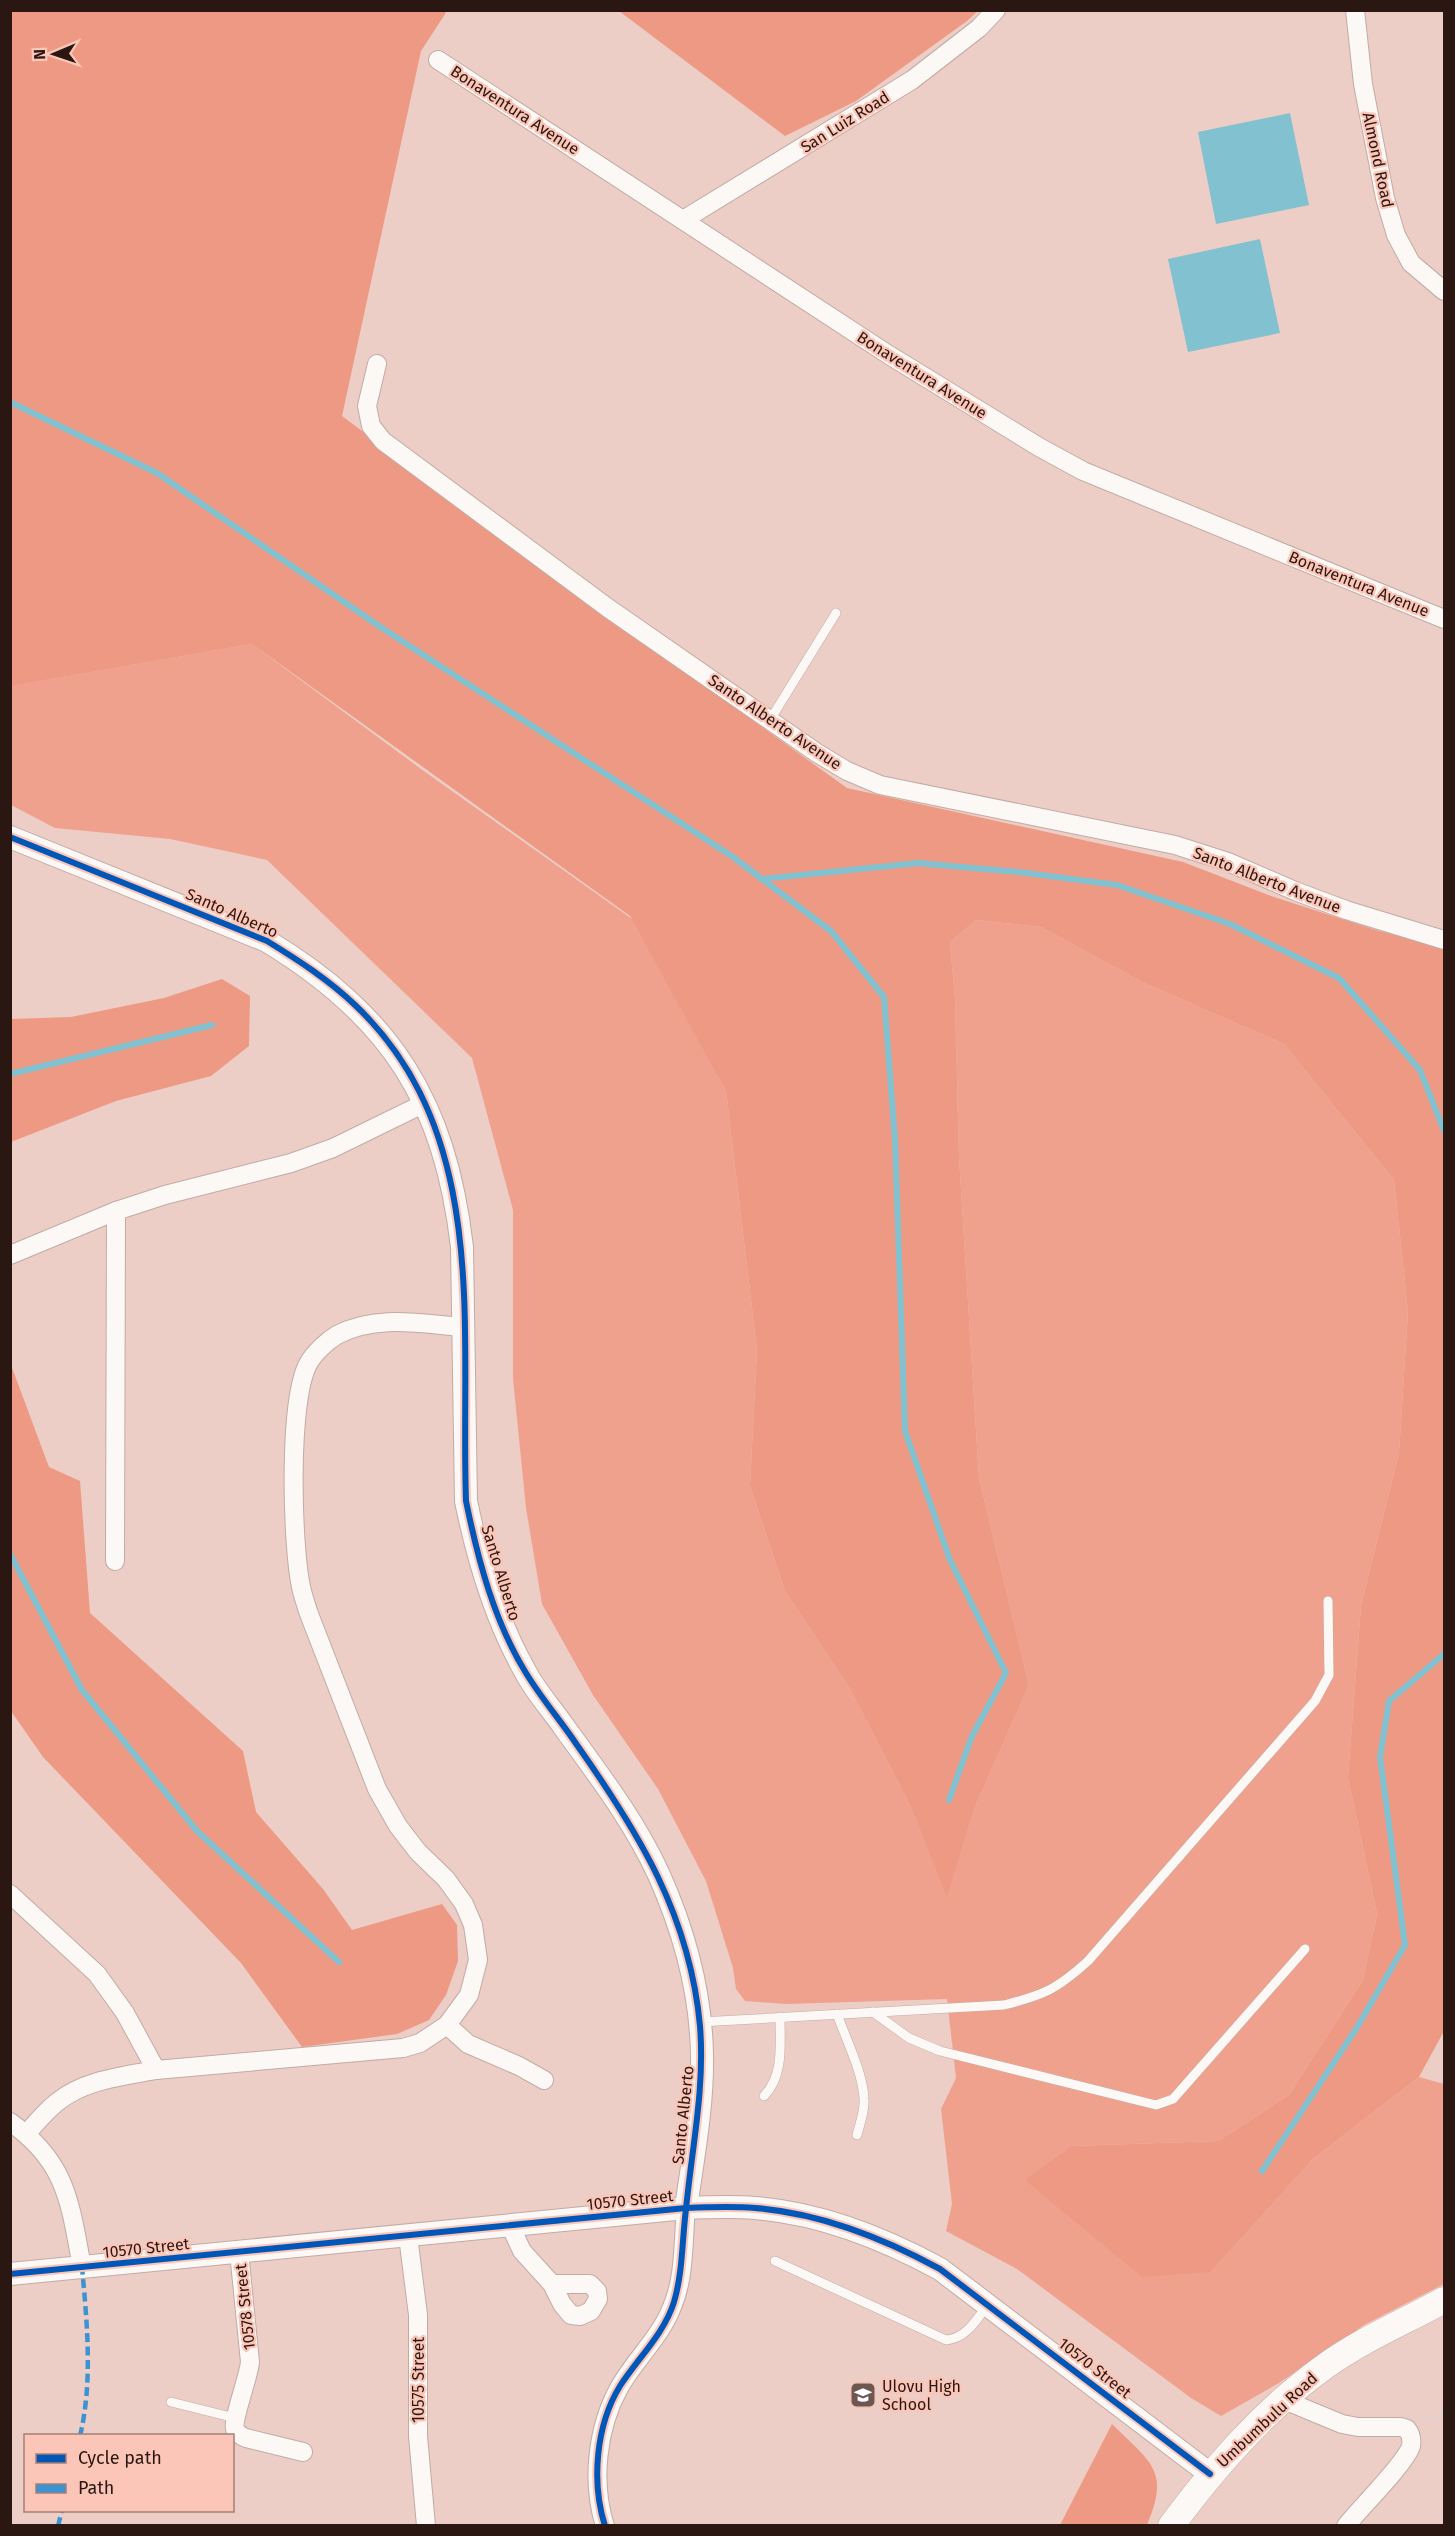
<svg xmlns="http://www.w3.org/2000/svg" width="1455" height="2536" font-family="'Fira Sans',sans-serif">
<rect width="100%" height="100%" fill="#eccec6"/>
<polygon fill="#efa18e" points="252,644 421,769 635,921 726,1091 757,1350 750,1486 785,1591 850,1689 911,1807 947,1897 975,1807 1029,1685 979,1478 959,1157 955,1000 950,942 976,920 1041,927 1144,983 1284,1044 1394,1180 1408,1311 1399,1453 1361,1606 1348,1777 1377,1914 1363,1980 1289,2095 1218,2141 1072,2146 1211,2272 1313,2159 1419,2077 1444,2084 1444,2284 1364,2325 1279,2383 1221,2416 1191,2398 1017,2269 946,2231 952,2204 941,2109 956,2078 947,1999 786,2004 745,2001 736,1989 733,1968 706,1881 658,1789 593,1695 542,1604 526,1508 513,1379 513,1210 472,1058 267,860 170,839 55,828 11,805 10,686"/>
<g fill="#ed9983">
<polygon points="11,11 447,11 421,51 342,416 677,666 847,788 1183,862 1271,896 1379,931 1444,946 1444,2031 1419,2077 1313,2159 1211,2272 1142,2277 1025,2180 1072,2146 1218,2141 1289,2095 1363,1980 1377,1914 1348,1777 1361,1606 1399,1453 1408,1311 1394,1180 1284,1044 1144,983 1041,927 976,920 950,942 955,1000 959,1157 979,1478 1029,1685 975,1807 947,1898 911,1807 850,1689 785,1591 750,1486 757,1350 726,1091 630,916 252,644 11,686"/>
<polygon points="619,11 978,11 967,21 856,101 785,136"/>
<polygon points="222,979 250,996 249,1046 211,1076 116,1101 11,1142 11,1019 71,1017 164,998"/>
<polygon points="11,1365 49,1467 80,1481 90,1613 243,1751 256,1812 323,1889 352,1930 442,1904 457,1925 458,1961 446,1995 429,2020 397,2034 302,2047 241,1963 43,1757 11,1711"/>
<path d="M1112,2424C1150,2462 1171,2470 1147,2525H1060Z"/>
</g>
<g fill="#82c1cf">
<polygon points="1290,113 1309,205 1216,224 1198,132"/>
<polygon points="1260,239 1280,333 1188,352 1168,259"/>
</g>
<g fill="none" stroke-linecap="round" stroke-linejoin="round">
<g stroke="#82c1cf" stroke-width="6">
<polyline points="10,402 157,473 379,626 733,857 831,931 884,997 895,1140 905,1431 950,1560 1006,1673 972,1736 949,1800"/>
<polyline points="761,879 918,863 1019,872 1117,885 1230,924 1339,978 1420,1070 1444,1131"/>
<polyline points="10,1074 212,1025"/>
<polyline points="10,1554 82,1690 197,1831 339,1962"/>
<polyline points="1262,2171 1356,2029 1405,1945 1380,1757 1389,1701 1444,1654"/>
</g>
<g stroke="#c2aba4" stroke-width="10">
<g id="service">
<polyline points="770,720 836,613"/>
<polyline points="873,2012 909,2038 940,2051 1156,2105 1173,2099 1305,1949"/>
<path d="M837,2014C846,2039 863,2073 864,2099C865,2111 860,2123 857,2135"/>
<path d="M700,2022L1004,2005C1044,1995 1057,1989 1088,1961L1315,1701L1329,1675L1328,1601"/>
<path d="M764,2096C784,2075 780,2045 780,2017"/>
<path d="M775,2261L946,2340C967,2338 977,2319 988,2304"/>
<polyline points="171,2402 235,2418"/>
</g>
</g>
<g stroke="#c2aba4" stroke-width="20">
<g id="minor">
<polyline points="1355,10 1363,84 1385,198 1396,235 1411,263 1444,291"/>
<polyline points="438,60 889,355 1039,447 1083,471 1444,619"/>
<polyline points="683,220 912,80 979,28 996,10"/>
<polyline points="377,364 367,406 371,426 383,441 608,608 817,753 847,771 880,785 1175,845 1228,862 1295,891 1346,910 1444,940"/>
<polyline points="10,1255 116,1211 165,1195 291,1163 333,1148 425,1103"/>
<polyline points="115,1561 116,1211"/>
<polyline points="10,1894 97,1974 125,2013 156,2070"/>
<polyline points="447,2025 468,2044 519,2066 544,2080"/>
<path d="M10,2122C67,2162 70,2203 82,2267"/>
<path d="M27,2133C36,2123 45,2112 56,2103C83,2080 123,2076 156,2070L403,2048L420,2043L447,2025L469,1995L478,1960L473,1925L464,1904L446,1879L418,1852L398,1826L377,1789L309,1614C306,1605 303,1596 301,1587C292,1544 288,1402 308,1364C314,1353 327,1341 337,1335C376,1314 422,1324 464,1327"/>
<polyline points="510,2225 522,2251 552,2284 562,2304 571,2315 580,2316 591,2311 598,2299 597,2291 590,2284 552,2284"/>
<polyline points="408,2236 418,2315 418,2436 426,2526"/>
<path d="M239,2252L250,2362C249,2376 232,2420 235,2429C237,2434 241,2436 246,2438L303,2452"/>
<path d="M1284,2400L1342,2424L1358,2427H1401L1407,2429C1411,2434 1412,2440 1411,2446C1406,2463 1359,2509 1346,2526"/>
<path d="M605,2526C591,2482 597,2428 619,2388C635,2359 660,2338 672,2307C685,2277 683,2240 686,2208"/>
</g>
</g>
<g stroke="#c2aba4" stroke-width="24">
<g id="tertiary">
<path d="M10,837L267,941C392,1017 445,1102 462,1247L466,1501C478,1560 495,1618 525,1671C535,1691 551,1708 564,1727C598,1774 635,1822 659,1875C684,1931 701,1993 702,2055C703,2106 693,2157 686,2208"/>
<path d="M10,2274L686,2208C709,2207 732,2206 755,2208C820,2213 883,2238 940,2269L1210,2474"/>
</g>
</g>
<g stroke="#c2aba4" stroke-width="27">
<path id="secondary" d="M1171,2526C1215,2467 1264,2410 1324,2367C1361,2340 1404,2322 1444,2300"/>
</g>
<polyline stroke="#ded4d2" stroke-width="4" stroke-dasharray="4.5 4.5" stroke-linecap="butt" points="1422,2421 1444,2414"/>
<use href="#service" stroke="#fcf8f6" stroke-width="9"/>
<use href="#minor" stroke="#fcf8f6" stroke-width="18"/>
<use href="#tertiary" stroke="#fcf8f6" stroke-width="22"/>
<use href="#secondary" stroke="#fcf8f6" stroke-width="26"/>
<g stroke="#3c93d3" stroke-width="4.5" stroke-dasharray="9 4.5" stroke-linecap="butt">
<path d="M80,2436C93,2382 87,2322 82,2267"/>
<polyline points="58,2526 62,2510"/>
</g>
<g stroke="#fbc5b7" stroke-width="10">
<g id="cycleway">
<path d="M10,837L267,941C298,960 329,980 355,1005C492,1135 460,1330 466,1501C478,1560 494,1621 526,1673C541,1698 561,1721 577,1745C639,1833 690,1916 700,2026C705,2088 692,2147 686,2209C682,2240 683,2271 674,2302C664,2334 638,2358 620,2386C596,2425 591,2482 605,2526"/>
<path d="M10,2274L686,2208C709,2207 732,2206 755,2208C820,2213 883,2238 940,2269L1210,2474"/>
</g>
</g>
<use href="#cycleway" stroke="#0057b8" stroke-width="6"/>
</g>
<defs>
<g id="school-square" transform="scale(1.35)"><rect x="-9" y="-9" width="18" height="18" rx="4" fill="#6e5751" stroke="#fbc5b7"/><path d="M0-5L7-2L0 1L-7-2ZM-4 1L0 2.5L4 1V4Q0 6-4 4Z" fill="#fff"/></g>
</defs>
<g fill-rule="evenodd">
<use href="#school-square" x="863" y="2395"/>
</g>
<g text-anchor="middle" dominant-baseline="central" stroke-width="4.5" stroke-linejoin="round" paint-order="stroke">
<g font-size="16" fill="#2a1712" stroke="#fbc5b7">
<text transform="translate(515 110) rotate(33)">Bonaventura Avenue</text>
<text transform="translate(845 122) rotate(-32)">San Luiz Road</text>
<text transform="translate(1378 160) rotate(78)">Almond Road</text>
<text transform="translate(922 375) rotate(32)">Bonaventura Avenue</text>
<text transform="translate(1359 584) rotate(22)">Bonaventura Avenue</text>
<text transform="translate(775 722) rotate(34)">Santo Alberto Avenue</text>
<text transform="translate(1267 880) rotate(21)">Santo Alberto Avenue</text>
<text transform="translate(232 913) rotate(24)">Santo Alberto</text>
<text transform="translate(501 1573) rotate(73)">Santo Alberto</text>
<text transform="translate(683 2115) rotate(-84)">Santo Alberto</text>
<text transform="translate(630 2200) rotate(-6)">10570 Street</text>
<text transform="translate(146 2248) rotate(-6)">10570 Street</text>
<text transform="translate(245 2307) rotate(-96)">10578 Street</text>
<text transform="translate(1095 2368) rotate(38)">10570 Street</text>
<text transform="translate(418 2380) rotate(-90)">10575 Street</text>
<text transform="translate(1267 2420) rotate(-43)">Umbumbulu Road</text>
</g>
<g font-size="16" fill="#2a1712" stroke="#fbc5b7" text-anchor="start">
<text x="882" y="2386">Ulovu High<tspan x="882" dy="18">School</tspan></text>
</g>
</g>
<rect width="1455" height="2536" fill="none" stroke="#2a1712" stroke-width="24"/>
<rect x="24" y="2434" width="210" height="78" fill="#fbc5b7" stroke="#a77f75" stroke-width="1.5"/>
<rect x="36" y="2454" width="30" height="9" fill="#0057b8" stroke="#a77f75" stroke-width="1.5"/>
<text x="78" y="2464" font-size="18" fill="#2a1712">Cycle path</text>
<rect x="36" y="2484" width="30" height="9" fill="#3c93d3" stroke="#a77f75" stroke-width="1.5"/>
<text x="78" y="2494" font-size="18" fill="#2a1712">Path</text>
<g transform="translate(54 54) rotate(268)" stroke="#fbc5b7" stroke-width="4.5" paint-order="stroke">
<path d="M0-4.5L10 22L0 15L-10 22Z" fill="#2a1712"/>
<text y="-9" font-size="16" font-weight="bold" text-anchor="middle" fill="#2a1712">N</text>
</g>
</svg>
